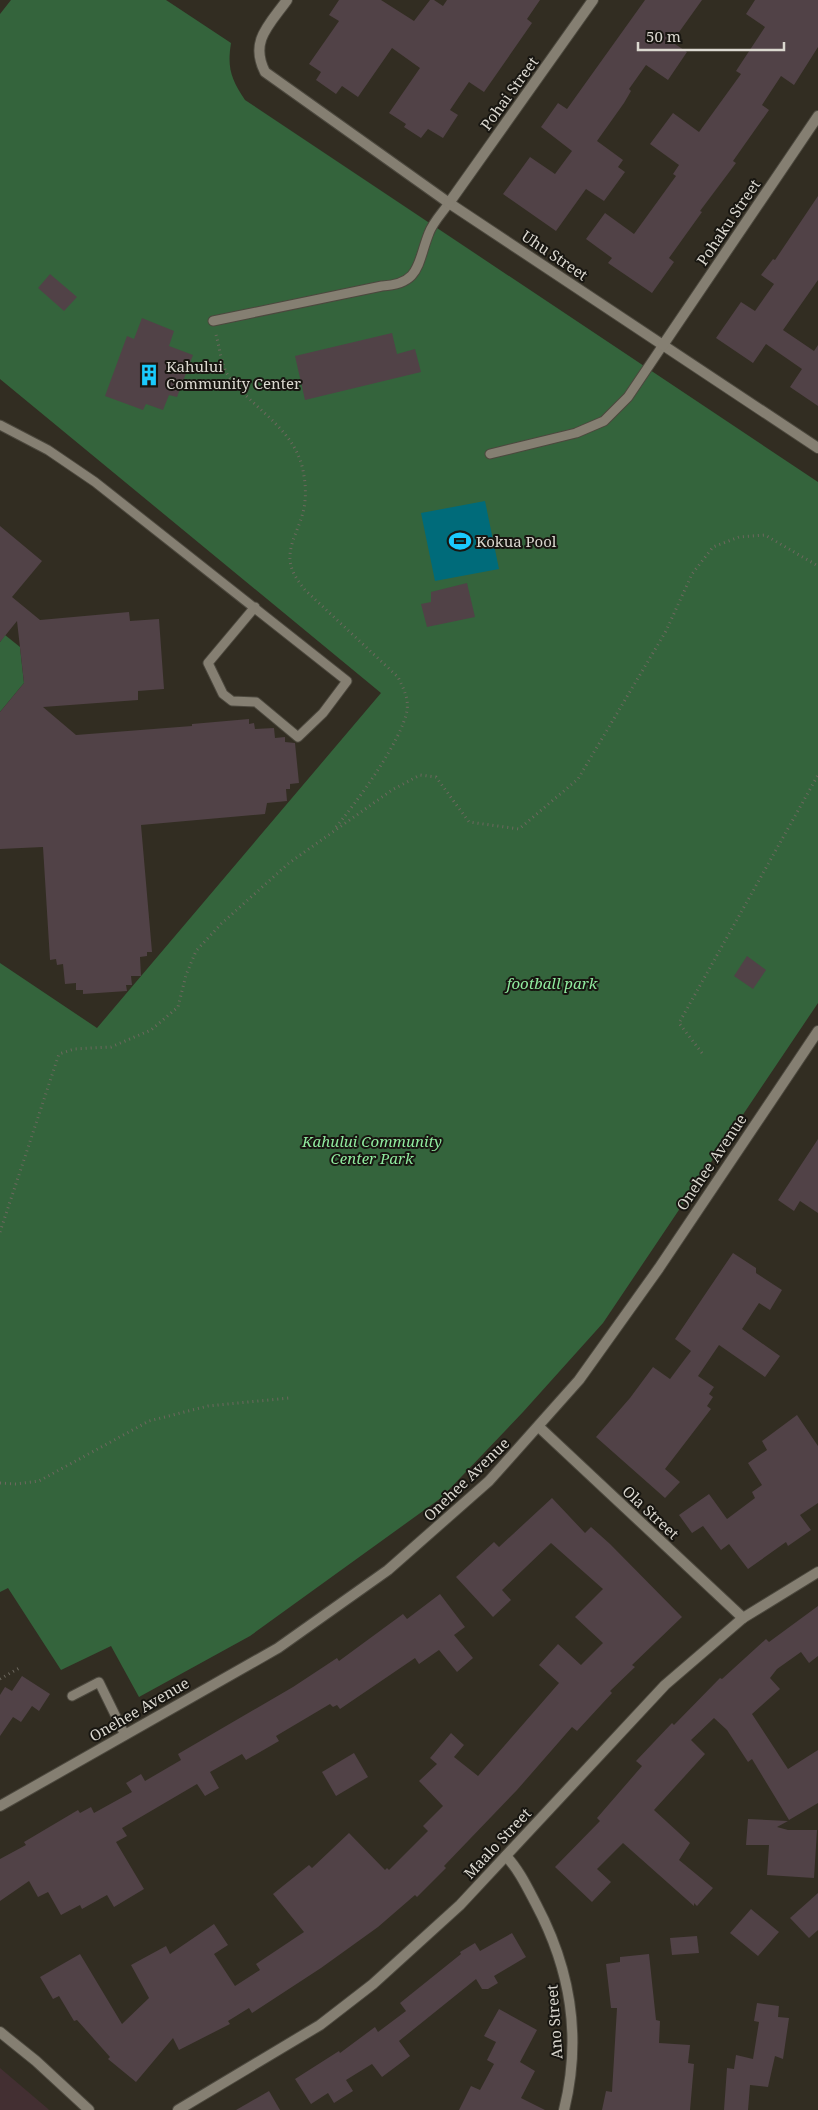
<svg xmlns="http://www.w3.org/2000/svg" width="818" height="2110" font-family="'Noto Serif',serif">
<rect width="100%" height="100%" fill="#322d22"/>
<polygon fill="#432f32" points="0,2068 47,2108 49,2110 0,2110"/>
<g fill="#34643c">
<path d="M11,0H166L231,43C227,68 231,79 245,100L818,482V1003L603,1323L523,1412L441,1498L250,1636L139,1697L111,1646L61,1670L8,1588L0,1592V963L97,1028L381,693L0,379V14Z"/>
<polygon points="5,635 20,647 24,683 0,712 0,642"/>
</g>
<polygon fill="#006b7a" points="485,501 499,569 435,581 421,513"/>
<g fill="#514247">
<polygon points="339,0 381,0 414,21 430,0 434,0 443,6 447,0 540,0 527,19 532,23 484,92 469,82 450,110 458,115 443,138 428,129 421,138 404,127 406,124 389,113 420,68 392,48 358,97 342,86 336,94 316,80 321,72 309,64 339,21 329,15"/>
<polygon points="645,0 702,0 672,42 687,52 668,80 646,65 629,89 631,91 624,103 597,141 623,160 618,167 625,172 604,201 586,189 556,231 503,194 530,157 555,174 572,151 541,127 558,103 567,109"/>
<polygon points="755,0 818,0 818,47 794,85 781,76 762,105 769,110 733,161 736,163 700,211 702,212 669,258 674,262 652,293 608,263 612,258 586,239 605,213 634,234 676,176 673,174 679,165 650,144 673,113 699,132 741,74 736,71 765,27 746,14"/>
<polygon points="818,196 818,280 783,330 814,351 818,345 818,406 790,387 802,369 766,344 753,363 716,338 741,302 755,311 774,284 761,275 773,259 775,260"/>
<polygon points="50,274 77,297 64,311 38,288"/>
<polygon points="142,318 174,331 169,346 193,355 177,397 169,395 163,410 146,404 143,410 105,396 127,336 134,339"/>
<polygon points="392,333 397,354 415,349 421,372 305,400 295,356"/>
<polygon points="0,526 42,561 12,597 40,620 129,612 130,621 159,619 164,689 138,691 138,700 43,707 76,735 192,726 192,724 249,719 249,724 254,723 255,729 274,728 275,738 285,737 285,742 295,743 299,783 290,784 290,789 286,789 287,801 267,803 265,814 141,825 152,952 147,952 147,956 140,957 141,976 131,976 132,985 126,985 127,991 83,994 83,990 76,990 76,983 65,984 63,964 57,965 56,959 50,960 43,847 0,849 0,712 24,683 17,621 0,642"/>
<polygon points="467,583 475,617 427,627 421,604 431,602 431,592"/>
<polygon points="747,956 766,970 753,989 734,976"/>
<polygon points="818,1139 818,1213 800,1201 794,1211 778,1200"/>
<polygon points="733,1253 756,1268 756,1273 782,1290 770,1310 759,1303 742,1329 780,1356 765,1377 719,1345 698,1376 714,1387 709,1394 713,1397 707,1406 711,1409 665,1469 680,1482 665,1498 596,1437 630,1398 653,1367 670,1379 691,1351 675,1339"/>
<polygon points="797,1415 818,1446 818,1503 800,1515 811,1530 788,1546 786,1542 748,1569 729,1544 721,1550 703,1526 692,1533 679,1515 709,1494 727,1519 755,1498 752,1492 762,1485 748,1463 767,1450 762,1441"/>
<polygon points="552,1498 585,1533 591,1527 610,1544 682,1617 632,1665 635,1667 610,1691 612,1693 577,1731 572,1727 517,1790 444,1866 446,1868 417,1897 415,1895 378,1927 321,1968 252,2013 249,2008 228,2021 230,2024 179,2050 173,2038 136,2082 108,2059 110,2057 77,2020 74,2021 59,1996 53,1999 40,1977 80,1954 122,2024 149,1998 131,1965 166,1946 170,1954 214,1924 228,1945 214,1954 235,1986 260,1970 256,1964 304,1932 273,1894 309,1865 312,1868 349,1833 385,1870 387,1868 389,1870 428,1831 423,1826 443,1806 419,1781 437,1764 430,1758 451,1733 464,1745 454,1757 478,1776 559,1683 539,1665 558,1644 581,1665 603,1643 575,1617 603,1589 551,1543 502,1590 511,1600 493,1617 456,1577 494,1542 499,1547"/>
<polygon points="440,1594 465,1627 454,1635 473,1658 457,1672 439,1650 419,1664 415,1658 340,1709 337,1705 333,1707 330,1704 276,1736 279,1741 246,1760 242,1754 210,1772 219,1788 205,1796 197,1784 122,1828 127,1836 116,1842 144,1889 114,1907 107,1895 82,1909 80,1905 61,1915 48,1892 38,1897 29,1881 0,1901 0,1859 26,1845 24,1842 78,1810 80,1813 91,1807 94,1813 132,1792 126,1783 141,1774 145,1781 181,1760 178,1754 293,1687 337,1658 339,1661 403,1614 407,1619"/>
<polygon points="818,1606 818,1656 809,1663 801,1652 777,1669 770,1678 780,1689 752,1714 788,1769 818,1750 818,1803 789,1820 752,1759 748,1762 727,1730 714,1718 691,1740 705,1754 654,1810 690,1843 679,1860 713,1888 697,1906 694,1903 694,1906 623,1843 597,1869 611,1882 592,1902 555,1867 600,1821 597,1818 642,1766 636,1761 672,1723 674,1725 720,1678 722,1679 766,1639 769,1642"/>
<polygon points="22,1676 50,1694 39,1711 32,1706 21,1722 13,1717 0,1736 0,1695 5,1687 12,1691"/>
<polygon points="354,1753 368,1777 336,1796 322,1772"/>
<polygon points="748,1819 788,1821 777,1827 788,1830 817,1830 814,1878 767,1875 769,1845 746,1845"/>
<polygon points="818,1893 818,1930 809,1938 790,1918"/>
<polygon points="751,1909 779,1932 758,1956 730,1933"/>
<polygon points="512,1933 526,1957 494,1976 498,1983 488,1989 482,1989 476,1979 399,2041 410,2056 382,2077 372,2064 346,2080 353,2091 334,2103 328,2093 311,2104 295,2079 339,2051 340,2053 375,2027 378,2032 406,2011 400,2003 461,1954 460,1952 475,1943 480,1951"/>
<polygon points="697,1936 699,1953 672,1955 670,1938"/>
<polygon points="649,1954 656,2020 660,2021 659,2043 690,2045 688,2063 694,2064 690,2110 602,2110 606,2091 612,2092 617,2008 611,2008 606,1964 620,1962 620,1957"/>
<polygon points="757,2003 779,2006 778,2017 789,2018 783,2059 775,2056 768,2087 750,2085 748,2110 724,2110 727,2068 734,2069 736,2055 753,2059 759,2022 754,2021"/>
<polygon points="499,2009 537,2030 520,2062 535,2071 521,2098 545,2110 459,2110 471,2086 480,2090 494,2064 487,2060 496,2042 484,2036"/>
<polygon points="269,2091 280,2110 236,2110"/>
</g>
<g fill="none" stroke-linecap="round" stroke-linejoin="round">
<g stroke="#4c483e" stroke-width="11">
<g id="service">
<path d="M213,321L382,286C421,284 417,263 429,233C433,222 443,212 449,203"/>
<polyline points="0,425 48,450 95,482 347,681 323,713 298,737 256,702 232,701 223,694 208,663 255,607"/>
<polyline points="490,454 576,433 604,421 628,397 663,345"/>
<polyline points="72,1696 99,1682 125,1735"/>
</g>
</g>
<g stroke="#4c483e" stroke-width="12">
<g id="minor">
<path d="M287,0C270,24 249,41 265,72L449,203L818,448"/>
<polyline points="449,203 593,0"/>
<polyline points="663,345 818,116"/>
<polyline points="539,1427 743,1618"/>
<path d="M506,1856C519,1870 527,1887 536,1904C571,1970 582,2037 564,2110"/>
<polyline points="178,2110 320,2025 373,1984 460,1905 665,1685 743,1618 818,1572"/>
</g>
</g>
<g stroke="#4c483e" stroke-width="12">
<g id="tertiary">
<polyline points="0,1806 278,1648 388,1570 489,1481 579,1380 659,1268 818,1031"/>
<polyline points="0,2032 36,2061 89,2110"/>
</g>
</g>
<g stroke="#6c685e" stroke-width="3" stroke-dasharray="1 4" stroke-linecap="butt">
<path d="M216,335C220,348 221,367 230,378C253,408 292,428 302,466C306,482 307,500 302,516C298,530 289,544 290,560C291,572 298,581 305,590L398,677C403,688 409,698 407,710C403,739 355,805 335,828"/>
<polyline points="702,1053 679,1023 818,775"/>
<polyline points="0,1232 59,1054 74,1049 111,1047 151,1030 178,1007 186,975 196,951 221,924 289,863 392,790 420,775 436,777 469,822 519,829 578,779 666,631 692,574 713,547 739,537 765,535 818,566"/>
<polyline points="0,1483 16,1484 39,1481 149,1421 208,1406 289,1398"/>
<polyline points="0,1679 21,1667"/>
</g>
<use href="#service" stroke="#857f72" stroke-width="9"/>
<use href="#minor" stroke="#857f72" stroke-width="10"/>
<use href="#tertiary" stroke="#857f72" stroke-width="10"/>
</g>
<defs>
<g id="building-bare" transform="scale(1.725)"><path d="M-4-6H4V6H1V3H-1V6H-4ZM-2.5-4.3h1.7v1.8h-1.7ZM.8-4.3h1.7v1.8H.8ZM-2.5-1h1.7V.8h-1.7ZM.8-1h1.7V.8H.8Z" fill="#1acafc" stroke="#181611" stroke-width="2.5" paint-order="stroke"/></g>
<g id="stadium-bare" transform="scale(1.725)"><path d="M0-5a6.5 5 0 1 0 0 10a6.5 5 0 1 0 0-10ZM-3.5-1.8h7v3.6h-7Z" fill="#1acafc" stroke="#181611" stroke-width="2.5" paint-order="stroke"/></g>
</defs>
<g fill-rule="evenodd">
<use href="#building-bare" x="149" y="375"/>
<use href="#stadium-bare" x="460" y="541"/>
</g>
<g text-anchor="middle" dominant-baseline="central" stroke-width="4" stroke-linejoin="round" paint-order="stroke">
<g font-size="15" fill="#dbd8d0" stroke="#181611">
<text transform="translate(509 93) rotate(-54)">Pohai Street</text>
<text transform="translate(728 222) rotate(-56)">Pohaku Street</text>
<text transform="translate(555 255) rotate(34)">Uhu Street</text>
<text transform="translate(711 1162) rotate(-56)">Onehee Avenue</text>
<text transform="translate(466 1479) rotate(-44)">Onehee Avenue</text>
<text transform="translate(651 1512) rotate(43)">Ola Street</text>
<text transform="translate(139 1709) rotate(-30)">Onehee Avenue</text>
<text transform="translate(497 1843) rotate(-47)">Maalo Street</text>
<text transform="translate(554 2022) rotate(-94)">Ano Street</text>
</g>
<g font-size="15" fill="#dbd8d0" stroke="#181611" text-anchor="start">
<text x="166" y="366">Kahului<tspan x="166" dy="17">Community Center</tspan></text>
<text x="476" y="541">Kokua Pool</text>
</g>
<g font-size="15" font-style="italic" fill="#90eb9f" stroke="#181611">
<text x="552" y="983">football park</text>
<text x="372" y="1141">Kahului Community<tspan x="372" dy="17">Center Park</tspan></text>
</g>
</g>
<path d="M638 42v8h146v-8" fill="none" stroke="#dbd8d0" stroke-width="2.5"/>
<text x="646" y="42" font-size="15" fill="#dbd8d0" stroke="#181611" stroke-width="4" paint-order="stroke">50 m</text>
</svg>
